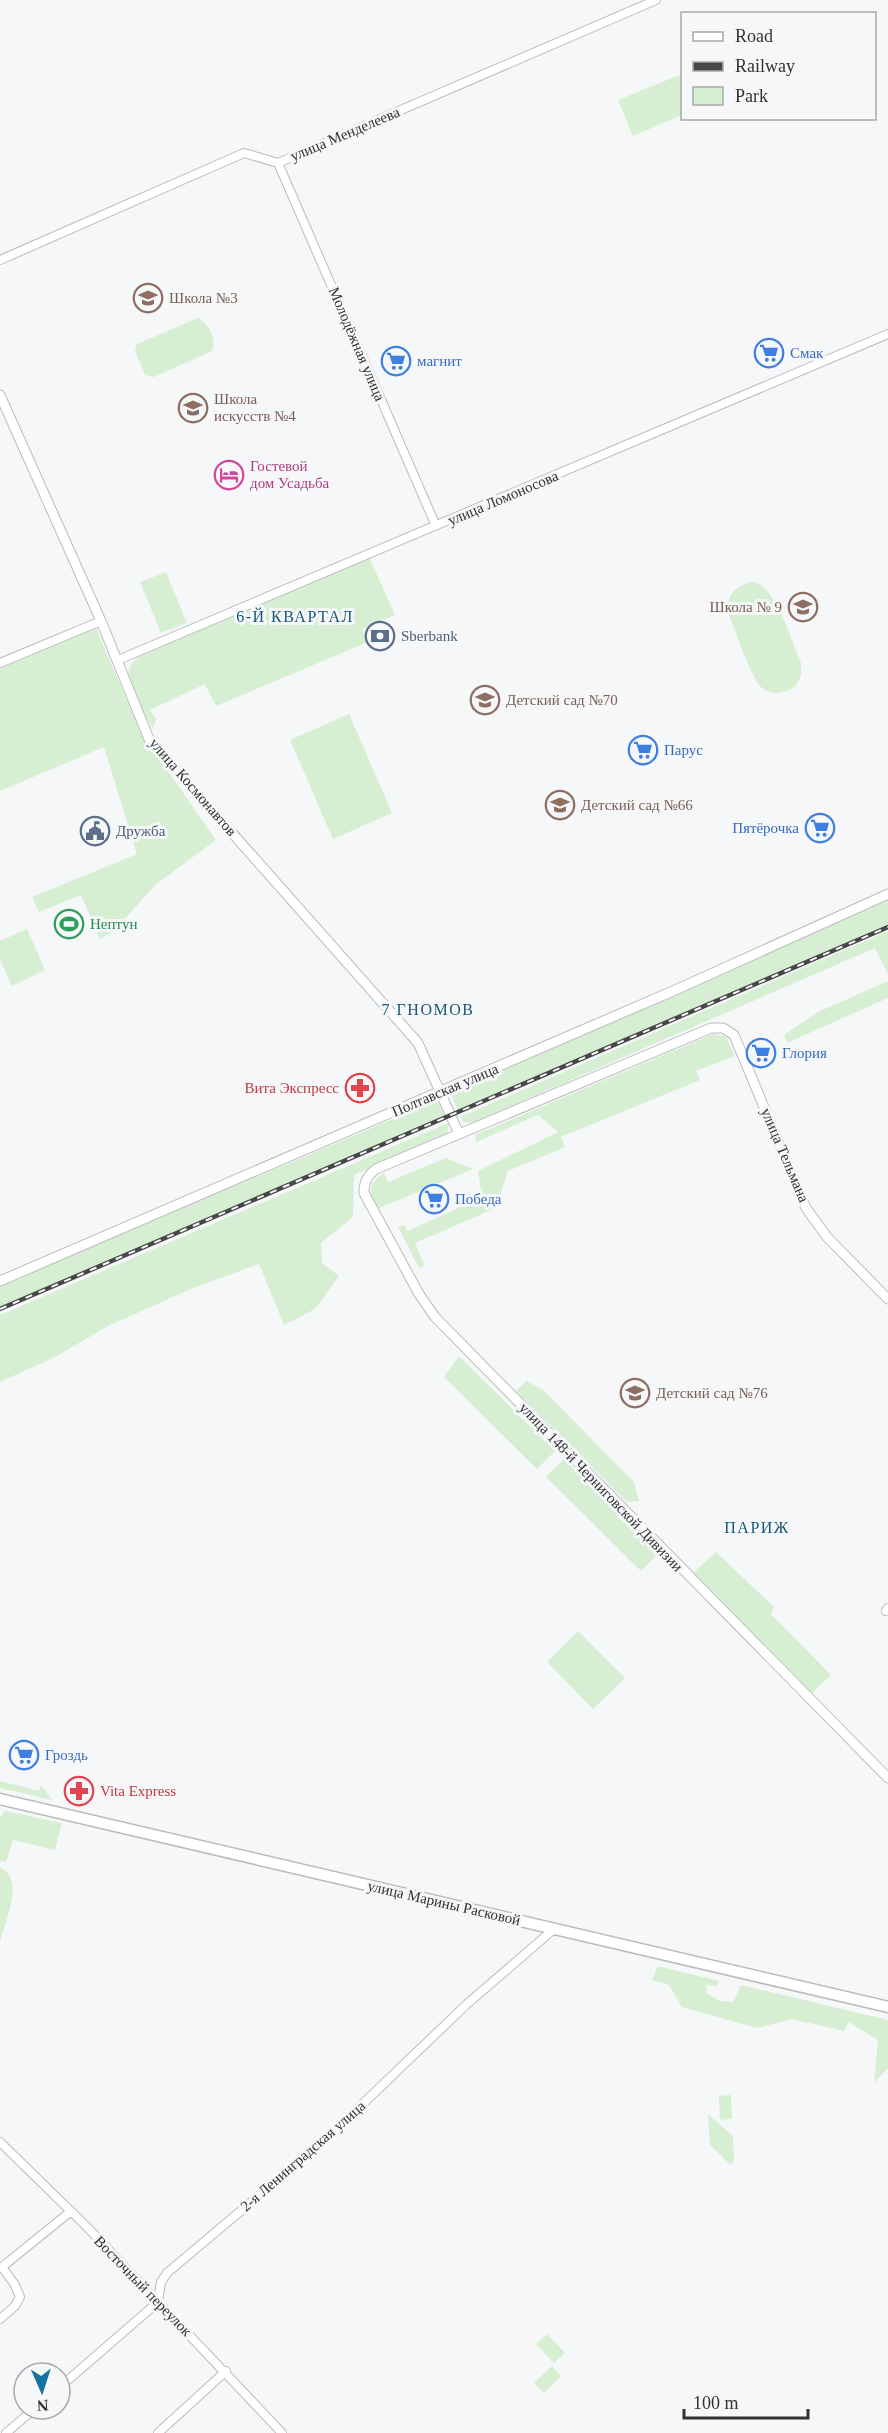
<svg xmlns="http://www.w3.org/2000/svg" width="888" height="2433" font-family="Georgia,serif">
<rect width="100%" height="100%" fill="#f6f7f9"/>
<g fill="#d6efd3">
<polygon points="682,74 682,115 633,136 618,100"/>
<path d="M198,318C209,323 217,340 212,351L154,377L145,375L135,351L137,344Z"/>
<polygon points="369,557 395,615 362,629 368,642 216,706 205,684 150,710 156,719 153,729 139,705 128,673 132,663 138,657"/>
<polygon points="166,572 187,623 161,633 140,582"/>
<path d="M753,582C776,586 792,642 801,663C802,672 801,682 793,688C784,694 770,695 762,688C752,680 734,627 728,612C726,595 737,584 753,582Z"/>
<polygon points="95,626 140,731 216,840 155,885 115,930 100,939 81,895 39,912 32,897 137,854 104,747 0,791 0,667"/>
<polygon points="349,714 392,813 333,839 290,740"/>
<polygon points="888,897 888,926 458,1111 452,1096 457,1089 468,1084 679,993 695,981"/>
<polygon points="27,929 45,970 12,986 0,960 0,941"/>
<polygon points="888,931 888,974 875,948 472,1123 463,1122 460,1117"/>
<polygon points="888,981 888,998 787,1043 784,1035 818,1012"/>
<polygon points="713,1034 726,1037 735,1056 696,1071 700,1080 561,1137 565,1147 508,1171 496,1208 415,1243 425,1266 419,1268 398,1227 404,1225 408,1231 482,1197 478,1171 558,1132 538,1115 476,1142 475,1135"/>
<polygon points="435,1101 438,1103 445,1117 0,1309 0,1286"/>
<polygon points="448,1123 448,1132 444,1136 354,1175 353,1217 321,1243 322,1263 339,1276 315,1309 284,1325 259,1264 191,1289 108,1326 55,1357 0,1382 0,1315"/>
<path d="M446,1158L473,1169L377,1209C369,1192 367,1184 384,1173L388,1182Z"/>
<polygon points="459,1356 555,1451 537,1469 444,1377"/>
<polygon points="527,1381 543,1390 634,1482 639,1501 627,1502 516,1391"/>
<polygon points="564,1459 659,1553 641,1571 546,1477"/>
<polygon points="716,1552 774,1607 771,1614 831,1675 812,1693 694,1572"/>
<polygon points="578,1631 625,1678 593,1709 547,1662"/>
<polygon points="0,1781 39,1791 41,1785 52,1800 0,1788"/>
<polygon points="5,1811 62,1823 55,1850 13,1840 6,1862 0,1861 0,1818"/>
<path d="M0,1868C26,1878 5,1922 0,1942Z"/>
<polygon points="658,1966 719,1981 717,1986 706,1985 707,1994 721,2001 733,2002 741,1985 888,2020 888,2068 874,2083 878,2040 849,2022 844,2031 792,2019 757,2028 682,2007 669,1985 652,1980"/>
<polygon points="731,2095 732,2119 720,2120 719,2096"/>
<polygon points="708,2114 733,2136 734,2161 731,2165 710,2145"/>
<polygon points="547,2334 565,2353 554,2363 536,2344"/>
<polygon points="552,2366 561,2376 544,2393 534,2383"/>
</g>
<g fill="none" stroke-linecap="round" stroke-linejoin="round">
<g stroke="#bbbbbd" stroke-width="10">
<g id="minor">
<polyline points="278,163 436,526"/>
<polyline points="0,260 244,153 278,163 656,0"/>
<polyline points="118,660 888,334"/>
<polyline points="0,663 101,621"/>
<polyline points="886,1611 888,1608"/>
<polyline points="0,2142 86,2226 282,2433"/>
<polyline points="0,2319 15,2306 20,2297 15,2285 2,2267 70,2212"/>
<polyline points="60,2387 158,2302 161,2282 167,2273 326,2139 467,2004 554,1929"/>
<polyline points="6,2433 34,2409"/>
<polyline points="158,2433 226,2371"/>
</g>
</g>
<g stroke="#bbbbbd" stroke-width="11">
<g id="tertiary">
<polyline points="0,395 101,621 149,739 418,1043 459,1134"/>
<polyline points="0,1281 673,991 888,894"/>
<path d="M888,1299L827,1237L806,1208L734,1035L723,1028H711L376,1169C367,1176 364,1182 364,1193L419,1294L435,1317L888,1778"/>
</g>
</g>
<g stroke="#bbbbbd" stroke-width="13">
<polyline id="secondary" points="0,1799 888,2007"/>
</g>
<use href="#minor" stroke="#fff" stroke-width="8"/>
<use href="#tertiary" stroke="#fff" stroke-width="9"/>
<use href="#secondary" stroke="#fff" stroke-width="10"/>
<g stroke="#474748" stroke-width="4.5">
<polyline id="rail" points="0,1309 888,927"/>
</g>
<use href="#rail" stroke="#f6f7f9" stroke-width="2" stroke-dasharray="7" stroke-linecap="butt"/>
</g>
<defs>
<g id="school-ring" transform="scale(1.5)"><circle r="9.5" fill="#f6f7f9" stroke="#8d6e63" stroke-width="1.5"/><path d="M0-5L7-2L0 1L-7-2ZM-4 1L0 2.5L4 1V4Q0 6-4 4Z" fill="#8d6e63"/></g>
<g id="supermarket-ring" transform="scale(1.5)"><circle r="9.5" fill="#f6f7f9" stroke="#3f7fe0" stroke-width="1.5"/><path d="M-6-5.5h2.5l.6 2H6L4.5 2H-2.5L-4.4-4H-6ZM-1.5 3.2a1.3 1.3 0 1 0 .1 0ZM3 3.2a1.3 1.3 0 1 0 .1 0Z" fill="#3f7fe0"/></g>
<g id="hotel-ring" transform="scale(1.5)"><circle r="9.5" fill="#f6f7f9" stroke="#d1479c" stroke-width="1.5"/><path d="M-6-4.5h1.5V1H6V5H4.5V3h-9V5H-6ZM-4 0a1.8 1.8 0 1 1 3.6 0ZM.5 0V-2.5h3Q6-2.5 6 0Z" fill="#d1479c"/></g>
<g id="bank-ring" transform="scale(1.5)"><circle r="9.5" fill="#f6f7f9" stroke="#5c6f8a" stroke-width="1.5"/><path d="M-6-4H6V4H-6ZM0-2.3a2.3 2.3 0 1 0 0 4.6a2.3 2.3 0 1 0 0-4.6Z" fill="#5c6f8a"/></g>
<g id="civic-ring" transform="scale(1.5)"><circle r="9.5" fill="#f6f7f9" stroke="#5c6f8a" stroke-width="1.5"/><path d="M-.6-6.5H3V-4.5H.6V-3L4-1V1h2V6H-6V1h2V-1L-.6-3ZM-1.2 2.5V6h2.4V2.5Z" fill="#5c6f8a"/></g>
<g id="stadium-ring" transform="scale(1.5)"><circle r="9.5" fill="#f6f7f9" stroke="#2e9e5b" stroke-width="1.5"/><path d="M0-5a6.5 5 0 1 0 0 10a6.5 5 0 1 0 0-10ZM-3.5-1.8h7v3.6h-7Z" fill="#2e9e5b"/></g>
<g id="pharmacy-ring" transform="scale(1.5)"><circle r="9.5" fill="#f6f7f9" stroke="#e0444e" stroke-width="1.5"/><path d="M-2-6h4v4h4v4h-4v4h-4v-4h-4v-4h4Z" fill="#e0444e"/></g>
</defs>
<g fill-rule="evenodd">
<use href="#school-ring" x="148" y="298"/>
<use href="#supermarket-ring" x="769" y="353"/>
<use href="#supermarket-ring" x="396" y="361"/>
<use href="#school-ring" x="193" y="408"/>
<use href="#hotel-ring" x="229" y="475"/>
<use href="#school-ring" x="803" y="607"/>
<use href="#bank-ring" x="380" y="636"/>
<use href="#school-ring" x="485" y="700"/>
<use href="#supermarket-ring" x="643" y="750"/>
<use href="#school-ring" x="560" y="805"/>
<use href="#supermarket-ring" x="820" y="828"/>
<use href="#civic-ring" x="95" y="831"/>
<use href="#stadium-ring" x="69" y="924"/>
<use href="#supermarket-ring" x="761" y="1053"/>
<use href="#pharmacy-ring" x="360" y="1088"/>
<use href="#supermarket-ring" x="434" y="1199"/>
<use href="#school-ring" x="635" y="1393"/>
<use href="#supermarket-ring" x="24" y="1755"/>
<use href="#pharmacy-ring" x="79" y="1791"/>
</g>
<g text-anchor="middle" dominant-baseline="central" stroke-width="6" stroke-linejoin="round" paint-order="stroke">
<g font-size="15" fill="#323233" stroke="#f6f7f9">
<text transform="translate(345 134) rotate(-23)">улица Менделеева</text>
<text transform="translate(357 344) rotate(67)">Молодёжная улица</text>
<text transform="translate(503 498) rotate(-23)">улица Ломоносова</text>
<text transform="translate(193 787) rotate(49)">улица Космонавтов</text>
<text transform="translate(445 1090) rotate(-23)">Полтавская улица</text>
<text transform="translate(785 1155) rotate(67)">улица Тельмана</text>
<text transform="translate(601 1487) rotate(46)">улица 148-й Черниговской Дивизии</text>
<text transform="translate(444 1903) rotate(13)">улица Марины Расковой</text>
<text transform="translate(303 2156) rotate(-41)">2-я Ленинградская улица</text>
<text transform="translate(143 2286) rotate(46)">Восточный переулок</text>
</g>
<g font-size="15" fill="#785e54" stroke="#f6f7f9" text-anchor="start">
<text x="169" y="298">Школа №3</text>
<text x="214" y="399">Школа<tspan x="214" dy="17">искусств №4</tspan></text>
<text x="782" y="607" text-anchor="end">Школа № 9</text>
<text x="506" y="700">Детский сад №70</text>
<text x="581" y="805">Детский сад №66</text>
<text x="656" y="1393">Детский сад №76</text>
</g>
<g font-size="15" fill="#366cbe" stroke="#f6f7f9" text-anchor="start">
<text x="790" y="353">Смак</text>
<text x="417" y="361">магнит</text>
<text x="664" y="750">Парус</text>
<text x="799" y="828" text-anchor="end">Пятёрочка</text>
<text x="782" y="1053">Глория</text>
<text x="455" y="1199">Победа</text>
<text x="45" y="1755">Гроздь</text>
</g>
<g font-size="15" fill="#b23c85" stroke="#f6f7f9" text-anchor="start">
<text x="250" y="466">Гостевой<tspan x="250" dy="17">дом Усадьба</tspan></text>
</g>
<g font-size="15" fill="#4e5e75" stroke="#f6f7f9" text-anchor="start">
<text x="401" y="636">Sberbank</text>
<text x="116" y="831">Дружба</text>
</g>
<g font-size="15" fill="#27864d" stroke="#f6f7f9" text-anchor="start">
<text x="90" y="924">Нептун</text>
</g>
<g font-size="15" fill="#be3a42" stroke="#f6f7f9" text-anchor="end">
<text x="339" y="1088">Вита Экспресс</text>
<text x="100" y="1791" text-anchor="start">Vita Express</text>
</g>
<g font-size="16" letter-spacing="1.5" fill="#1a5676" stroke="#f6f7f9">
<text x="295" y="616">6-Й КВАРТАЛ</text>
<text x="428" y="1009">7 ГНОМОВ</text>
<text x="757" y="1527">ПАРИЖ</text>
</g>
</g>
<rect x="681" y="12" width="195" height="108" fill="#f6f7f9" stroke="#a8a8aa" stroke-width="1.5"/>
<rect x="693" y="32" width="30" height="9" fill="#ffffff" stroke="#a8a8aa" stroke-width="1.5"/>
<text x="735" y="42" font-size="18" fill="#323233">Road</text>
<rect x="693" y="62" width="30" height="9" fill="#474748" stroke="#a8a8aa" stroke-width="1.5"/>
<text x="735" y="72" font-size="18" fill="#323233">Railway</text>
<rect x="693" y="87" width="30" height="18" fill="#d6efd3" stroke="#a8a8aa" stroke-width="1.5"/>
<text x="735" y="102" font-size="18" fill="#323233">Park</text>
<g transform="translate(42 2391) rotate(177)"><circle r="28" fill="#f6f7f9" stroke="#a8a8aa" stroke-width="1.5"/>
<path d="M0-4.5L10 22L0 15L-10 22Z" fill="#1372a0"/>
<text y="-9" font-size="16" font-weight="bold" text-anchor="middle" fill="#323233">N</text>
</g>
<path d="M684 2409v9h124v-9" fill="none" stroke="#323233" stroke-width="3"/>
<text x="693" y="2409" font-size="18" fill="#323233" stroke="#f6f7f9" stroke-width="4.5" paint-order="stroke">100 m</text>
</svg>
